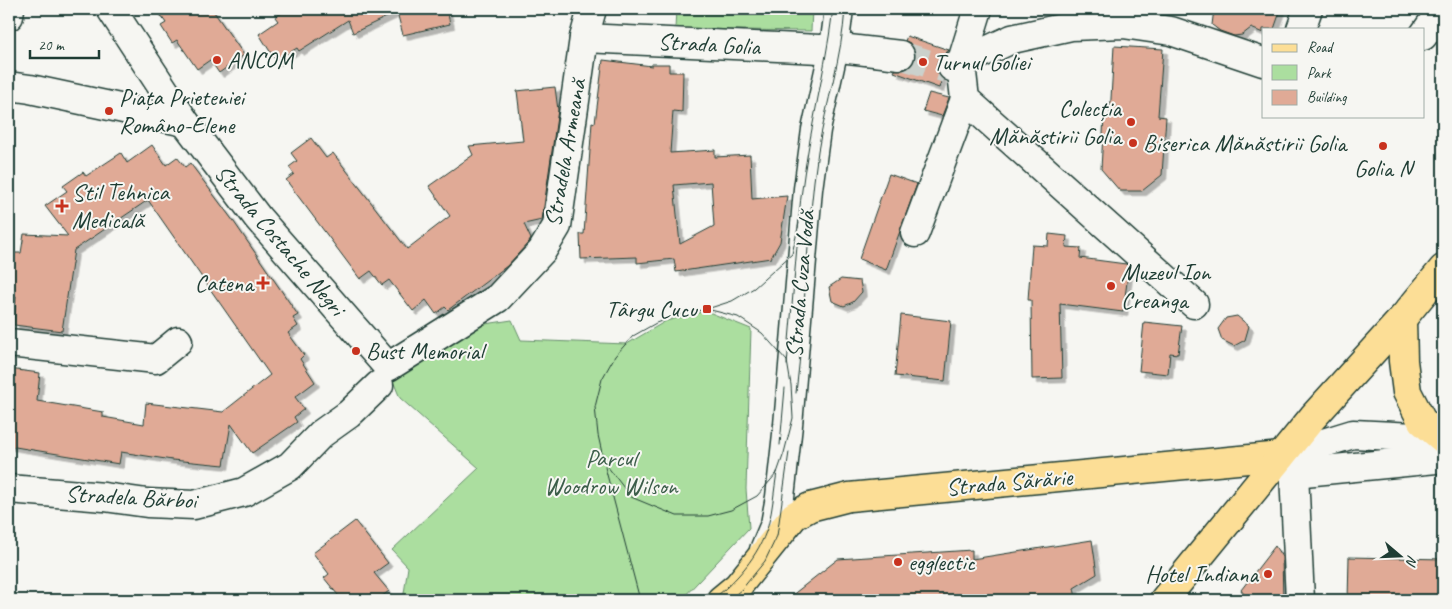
<svg xmlns="http://www.w3.org/2000/svg" width="1452" height="609" font-family="Caveat,sans-serif">
<defs>
<filter id="shadow"><feDropShadow dx="4.5" dy="4.5" stdDeviation="0" flood-color="#0004"/></filter>
</defs>
<rect width="100%" height="100%" fill="#f6f6f2"/>
<filter id="ink" filterUnits="userSpaceOnUse"><feTurbulence type="fractalNoise" baseFrequency=".02" numOctaves="2"/><feDisplacementMap in="SourceGraphic" scale="10" xChannelSelector="R" yChannelSelector="G"/><feConvolveMatrix kernelMatrix="1 2 1 2 8 2 1 2 1" color-interpolation-filters="sRGB"/></filter>
<g filter="url(#ink)">
<g fill="#abde9f" stroke="#658e6a">
<polygon points="676,9 812,9 811,31 675,29"/>
<polygon points="706,311 751,329 746,489 749,528 681,600 403,600 408,567 392,550 479,468 400,398 393,381 472,326 512,320 521,340 627,344 666,321"/>
</g>
<g fill="#e0aa96" stroke="#1f3d34" fill-rule="evenodd" filter="url(#shadow)">
<polygon points="156,9 212,9 244,55 219,73 210,60 197,69 177,40 172,43 161,26 166,23"/>
<polygon points="288,9 447,9 450,24 403,35 397,12 353,33 348,20 299,51 297,48 276,61 259,34 278,21 275,17"/>
<polygon points="1214,9 1281,9 1274,29 1263,29 1263,33 1251,28 1242,35 1234,36 1220,31 1212,25"/>
<polygon points="907,36 949,50 940,58 937,65 938,73 942,79 939,88 894,72 895,70 907,69 912,65 915,57 914,48 910,43 905,41"/>
<polygon points="1114,46 1163,49 1158,116 1166,117 1162,175 1142,191 1120,191 1101,169 1104,116 1110,116"/>
<path d="M603,60L652,66V64H669V72H683L682,112L673,111L670,153L715,150V157L750,155L752,199L787,196L780,242L771,258L676,272L674,259L637,263V257L581,259L580,234H584L592,122L595,123ZM711,182L714,226L680,244L674,185Z"/>
<polygon points="555,87 558,110 542,220 524,224 531,239 529,242 507,266 448,310 445,307 436,314 426,300 413,311 389,280 382,285 371,271 360,279 286,180 294,174 289,167 297,161 291,153 311,138 326,158 333,153 407,249 450,216 429,186 473,155 469,146 523,141 517,91"/>
<polygon points="929,93 949,98 942,116 923,111"/>
<polygon points="152,145 166,165 177,157 185,167 190,163 234,222 298,315 293,318 298,326 288,333 304,355 300,359 315,382 295,397 304,409 294,417 297,422 252,453 231,424 224,465 172,460 121,452 119,464 9,446 9,369 40,373 37,401 103,412 103,417 144,424 146,403 223,412 270,375 148,200 74,250 62,331 14,325 16,296 9,296 14,253 21,253 24,234 68,236 45,206 67,191 63,186 83,172 86,176 121,153 127,163"/>
<polygon points="889,174 917,184 886,270 859,259"/>
<polygon points="1049,234 1067,236 1066,247 1081,248 1080,258 1126,264 1129,267 1123,312 1060,304 1062,378 1032,379 1031,300 1028,300 1032,245 1048,246"/>
<polygon points="841,279 860,281 862,292 853,302 844,306 832,301 829,287"/>
<polygon points="901,315 951,321 945,381 895,376"/>
<polygon points="1237,316 1249,326 1245,340 1234,346 1222,340 1218,329 1226,318"/>
<polygon points="1144,322 1182,326 1178,354 1170,353 1168,374 1139,371"/>
<polygon points="355,521 388,563 374,573 389,591 377,600 342,600 324,578 329,574 313,553"/>
<polygon points="1092,540 1097,574 1074,588 1076,598 1063,600 954,600 953,598 917,600 786,600 838,559 972,550 972,559"/>
<polygon points="1275,546 1282,557 1283,600 1248,600 1241,590"/>
<polygon points="1349,557 1443,559 1443,600 1348,600"/>
</g>
<g fill="none" stroke-linecap="round" stroke-linejoin="round">
<polyline stroke="#cbd1cc" stroke-width="28" stroke-dasharray="28 14" stroke-linecap="butt" points="900,55 946,69"/>
<g stroke="#1f3d34" stroke-width="31">
<g id="minor">
<polyline points="111,9 185,122 258,218 388,367 498,298 542,251 557,226 584,38 592,9"/>
<polyline points="978,9 961,64 965,99 1194,304"/>
<polyline points="9,16 10,9"/>
<polyline points="1301,29 1308,9"/>
<polyline points="1423,36 1442,9"/>
<polyline points="584,38 820,49 840,48 900,55"/>
<polyline points="952,67 1012,39 1071,26 1123,24 1171,31 1263,62"/>
<polyline points="9,86 30,89 185,122"/>
<polyline points="915,233 965,99"/>
<polyline points="9,343 156,359 178,341"/>
<polyline points="1294,473 1281,456 1353,434 1415,437 1443,445"/>
<polyline points="1294,473 1436,459 1443,456"/>
<polyline points="1294,473 1300,600"/>
<polyline points="9,489 104,497 147,503 194,505 244,492 290,466 321,434 349,414 379,385"/>
<polyline points="764,550 775,524 780,497 788,425 808,189 816,130 834,48 839,9"/>
</g>
</g>
<g stroke="#1f3d34" stroke-width="31">
<g id="major">
<polyline points="1402,319 1403,361 1407,392 1422,421 1443,439"/>
<polyline points="721,600 738,586 794,516 810,507 849,497 1281,456"/>
<polyline points="1164,600 1313,417 1402,319 1443,269"/>
</g>
</g>
<use href="#minor" stroke="#f6f6f2" stroke-width="28"/>
<use href="#major" stroke="#fcde96" stroke-width="28"/>
<g stroke="#1f3d34" stroke-width="1">
<path d="M798,228C803,154 824,82 833,9"/>
<polyline points="707,309 738,317 762,333 787,361 791,385 793,418 784,453 777,473 757,496 731,510 708,516 677,516 631,497 604,462 598,435 595,407 602,379 615,356 633,336 656,323 681,314 707,309 732,301 754,288 792,254 799,223"/>
<polyline points="787,365 797,246"/>
<path d="M796,393C806,312 806,231 818,151C826,103 842,57 845,9"/>
<polyline points="780,445 785,388"/>
<polyline points="605,467 640,600"/>
<path d="M712,600C737,580 758,557 768,526C773,509 774,490 777,472"/>
<polyline points="729,600 742,589 765,561 777,536 789,452"/>
</g>
</g>
</g>
<g fill="#c8321e" stroke="#f6f6f2" stroke-width="2">
<circle cx="217" cy="60" r="5"/>
<circle cx="923" cy="62" r="5"/>
<circle cx="109" cy="111" r="5"/>
<circle cx="1131" cy="122" r="5"/>
<circle cx="1133" cy="143" r="5"/>
<circle cx="1383" cy="146" r="5"/>
<path d="M59.5 198.5h5v5h5v5h-5v5h-5v-5h-5v-5h5z"/>
<path d="M260.5 275.5h5v5h5v5h-5v5h-5v-5h-5v-5h5z"/>
<circle cx="1111" cy="286" r="5"/>
<rect x="702" y="304" width="10" height="10" rx="2.5"/>
<circle cx="356" cy="351" r="5"/>
<circle cx="898" cy="562" r="5"/>
<circle cx="1268" cy="574" r="5"/>
</g>
<g text-anchor="middle" dominant-baseline="central" stroke-width="4" stroke-linejoin="round" paint-order="stroke">
<g font-size="24" fill="#1f3d34" stroke="#f6f6f2">
<text transform="translate(709 44) rotate(3)">Strada Golia</text>
<text transform="translate(565 153) rotate(-80)">Stradela Armeană</text>
<text transform="translate(280 240) rotate(50)">Strada Costache Negri</text>
<text transform="translate(800 284) rotate(-85)">Strada Cuza Vodă</text>
<text transform="translate(1009 482) rotate(-5)">Strada Sărărie</text>
<text transform="translate(131 497) rotate(3)">Stradela Bărboi</text>
</g>
<g font-size="24" fill="#1f3d34" stroke="#f6f6f2" text-anchor="start">
<text x="227" y="60">ANCOM</text>
<text x="933" y="62">Turnul Goliei</text>
<text x="119" y="97">Piața Prieteniei<tspan x="119" dy="28">Româno-Elene</tspan></text>
<text x="1121" y="108" text-anchor="end">Colecția<tspan x="1121" dy="28">Mănăstirii Golia</tspan></text>
<text x="1143" y="143">Biserica Mănăstirii Golia</text>
<text x="1383" y="168" text-anchor="middle">Golia N</text>
<text x="72" y="192">Stil Tehnica<tspan x="72" dy="28">Medicală</tspan></text>
<text x="1121" y="272">Muzeul Ion<tspan x="1121" dy="28">Creanga</tspan></text>
<text x="253" y="283" text-anchor="end">Catena</text>
<text x="697" y="309" text-anchor="end">Târgu Cucu</text>
<text x="366" y="351">Bust Memorial</text>
<text x="908" y="562">egglectic</text>
<text x="1258" y="574" text-anchor="end">Hotel Indiana</text>
</g>
<g font-size="24" fill="#3b5d49" stroke="#f6f6f2">
<text x="611" y="458">Parcul<tspan x="611" dy="28">Woodrow Wilson</tspan></text>
</g>
</g>
<rect width="1452" height="609" fill="none" stroke="#f6f6f2" stroke-width="30"/>
<rect x="15" y="15" width="1422" height="579" fill="none" stroke="#1f3d34" stroke-width="2" filter="url(#ink)"/>
<rect x="1262" y="28" width="162" height="90" fill="#f6f6f2" stroke="#a0aca6"/>
<rect x="1272" y="44" width="25" height="8" fill="#fcde96" stroke="#a0aca6"/>
<text x="1307" y="52" font-size="15" fill="#1f3d34">Road</text>
<rect x="1272" y="65" width="25" height="15" fill="#abde9f" stroke="#a0aca6"/>
<text x="1307" y="78" font-size="15" fill="#1f3d34">Park</text>
<rect x="1272" y="90" width="25" height="15" fill="#e0aa96" stroke="#a0aca6"/>
<text x="1307" y="102" font-size="15" fill="#1f3d34">Building</text>
<g transform="translate(1400 556) rotate(109)" stroke="#f6f6f2" stroke-width="4" paint-order="stroke">
<path d="M0-4L9 19L0 12L-9 19Z" fill="#1f3d34"/>
<text y="-8" font-size="14" font-weight="bold" text-anchor="middle" fill="#1f3d34">N</text>
</g>
<path d="M30 50v8h69v-8" fill="none" stroke="#1f3d34" stroke-width="2.5"/>
<text x="38" y="50" font-size="15" fill="#1f3d34" stroke="#f6f6f2" stroke-width="4" paint-order="stroke">20 m</text>
</svg>
